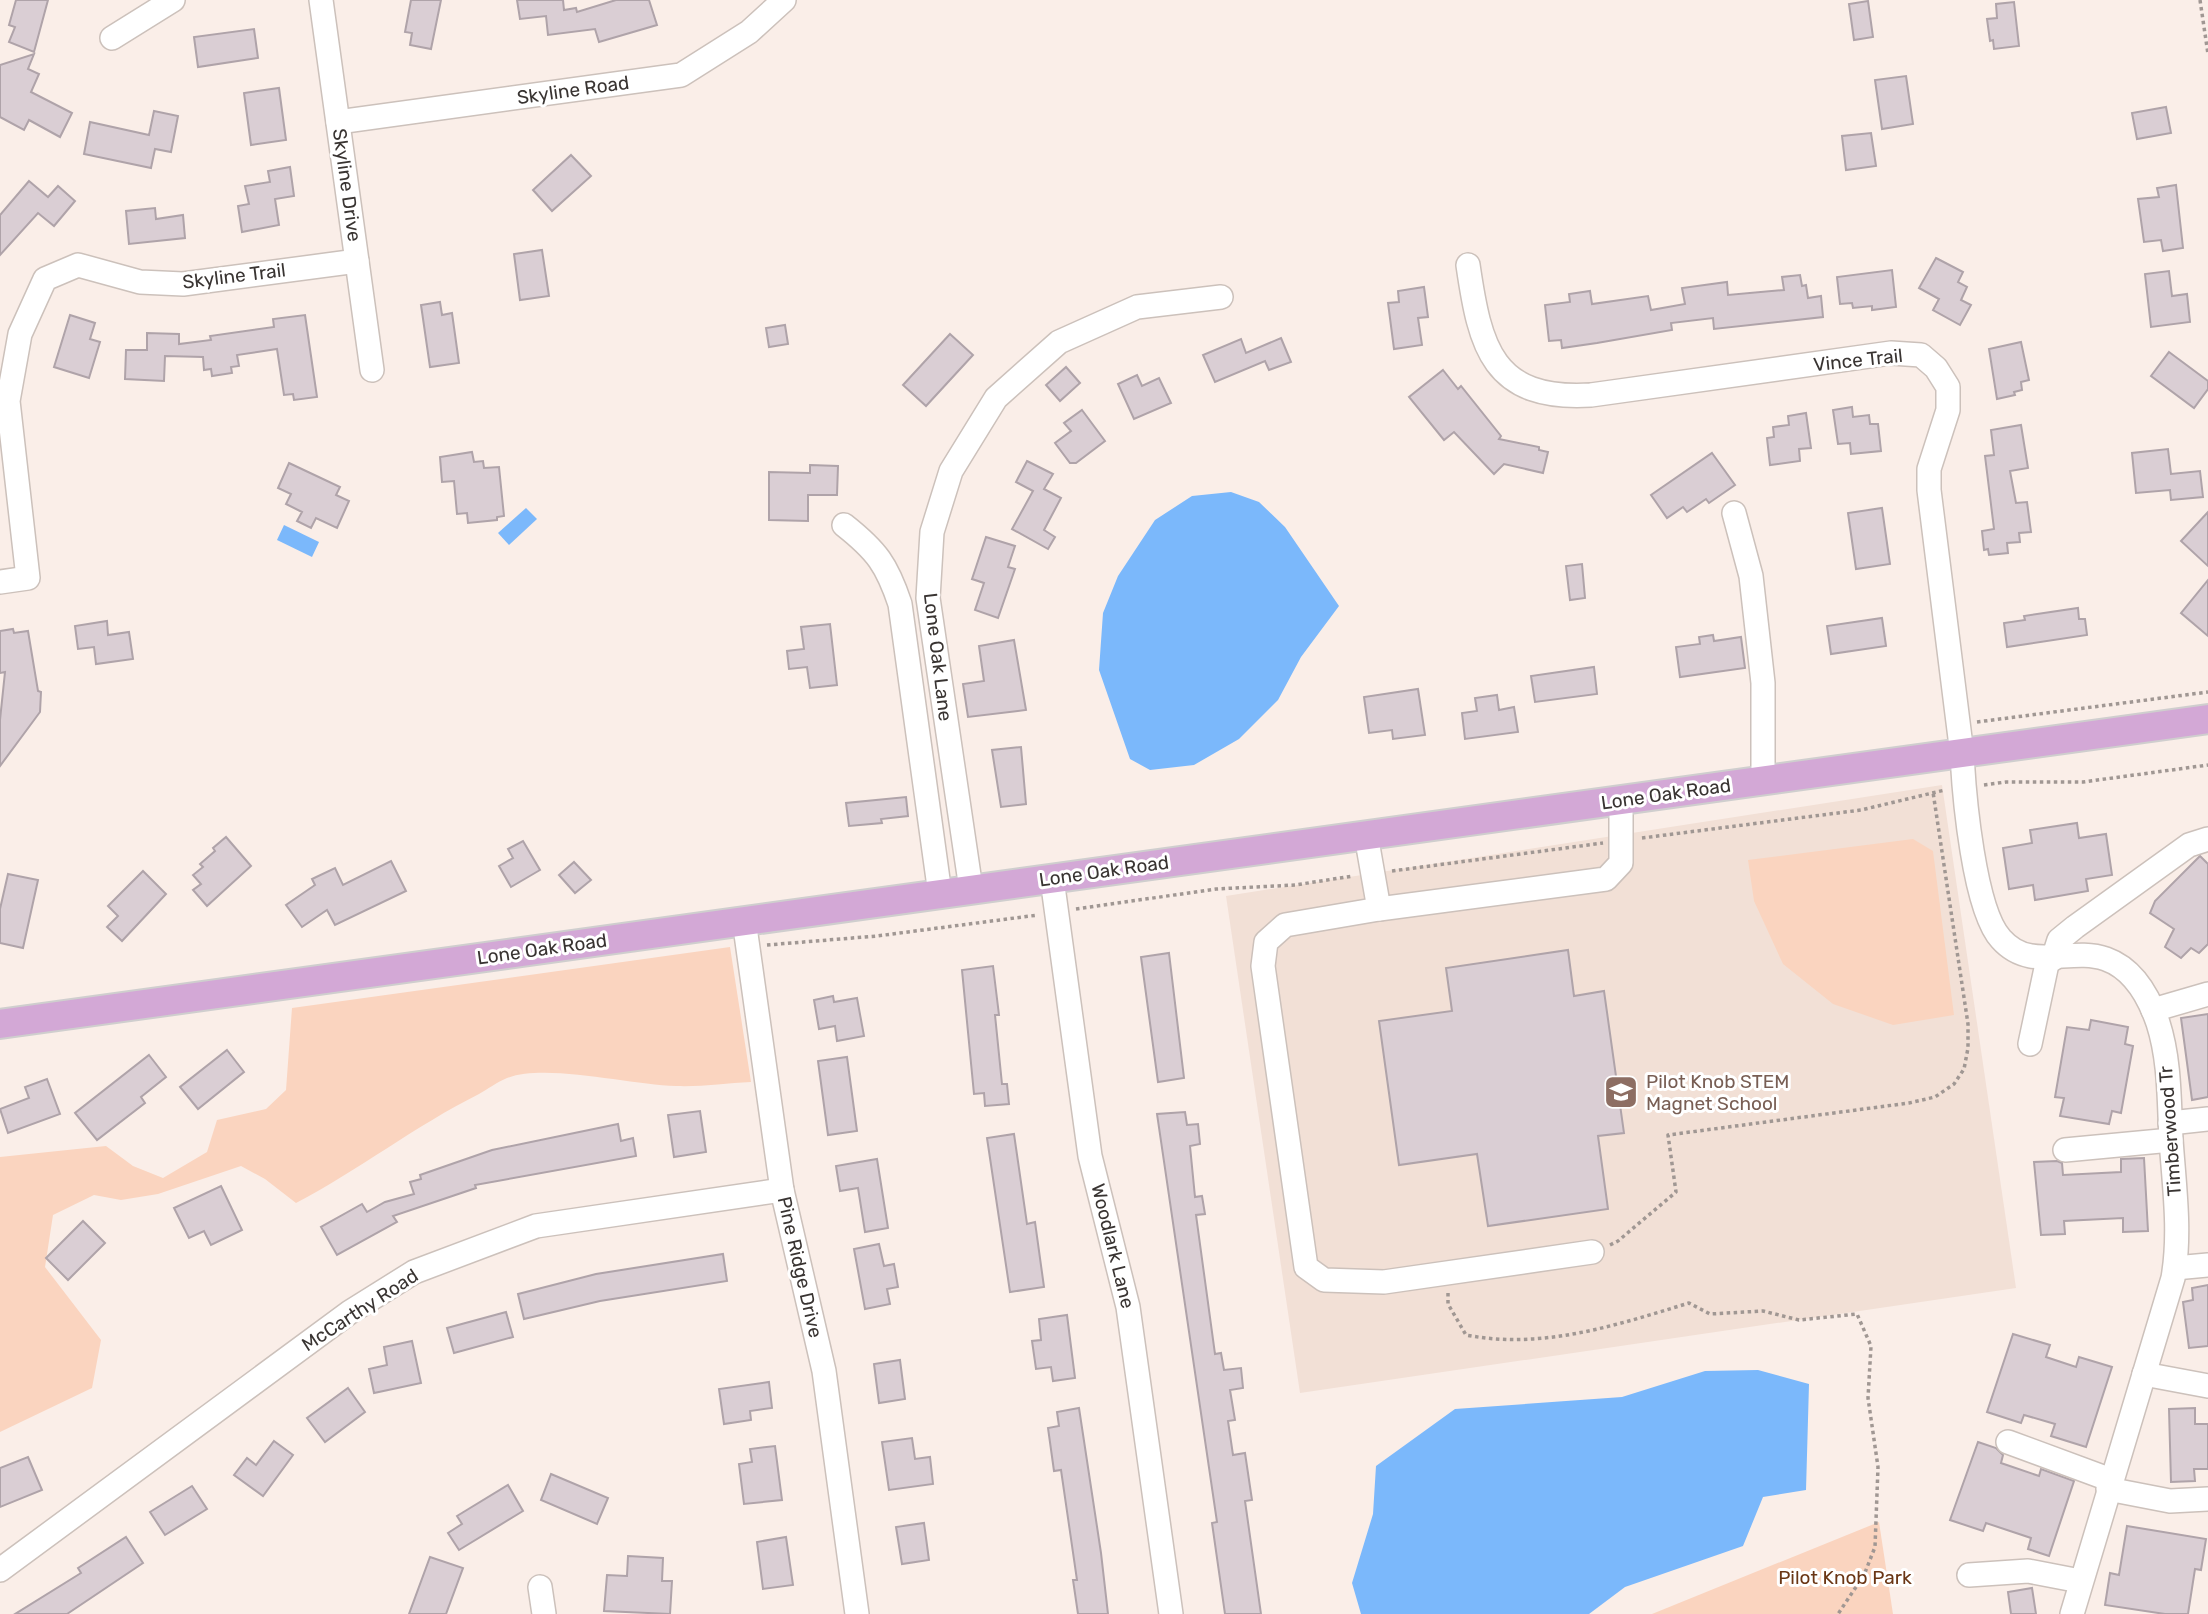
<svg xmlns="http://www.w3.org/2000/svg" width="2208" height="1614" font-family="Rubik,sans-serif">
<rect width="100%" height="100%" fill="#faeee8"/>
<polygon fill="#f2e0d6" points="1942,785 2016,1288 1300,1393 1226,896"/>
<g fill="#fad4bf">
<polygon points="1913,839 1933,851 1954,1015 1893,1025 1833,1004 1783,964 1754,901 1748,860"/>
<path d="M730,947L751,1082C726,1083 701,1087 676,1086C630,1085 547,1063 507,1078C497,1082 488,1089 479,1094C415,1126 359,1170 296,1203L265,1179L241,1166L158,1194L121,1200L94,1195L53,1215L45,1267L101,1340L92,1388L0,1432V1157L106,1146L133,1166L163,1178L207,1152L217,1120L266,1109L286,1090L292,1008Z"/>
<polygon points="1879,1522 1893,1614 1652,1614"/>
</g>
<g fill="#7bb8fb">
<polygon points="1231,492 1259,502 1285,527 1339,606 1301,657 1278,700 1239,739 1194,765 1150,770 1130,759 1099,670 1103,613 1118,576 1155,520 1192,496"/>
<polygon points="526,508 537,519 509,545 498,533"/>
<polygon points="284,525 319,542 312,557 277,540"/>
<polygon points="1758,1370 1809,1384 1806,1490 1763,1497 1743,1546 1625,1587 1589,1614 1361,1614 1352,1583 1373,1514 1376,1466 1455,1409 1622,1397 1705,1371"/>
</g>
<g fill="#daced4" stroke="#afa3a9" stroke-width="2">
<polygon points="16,0 48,0 34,52 9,42 15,27 9,25"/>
<polygon points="411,0 441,0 431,49 410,45 412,33 405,32"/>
<polygon points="517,0 563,0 564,10 576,8 577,12 616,0 649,0 657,25 599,42 595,29 548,35 546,16 520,19"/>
<polygon points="1868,1 1873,37 1854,40 1849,4"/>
<polygon points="2014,2 2019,46 1994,49 1993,40 1990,41 1987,19 1997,18 1996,4"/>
<polygon points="254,29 258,58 198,67 194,37"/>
<polygon points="34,54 28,69 39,74 31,92 72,113 60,137 29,120 24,130 0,117 0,65"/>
<polygon points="1906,76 1913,124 1882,129 1875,80"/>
<polygon points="279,88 286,140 251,145 244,93"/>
<polygon points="2166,107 2171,133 2137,139 2132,113"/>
<polygon points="154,111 178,116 171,152 155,149 151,168 84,154 90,122 149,135"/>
<polygon points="1871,133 1876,166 1846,170 1842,136"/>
<polygon points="571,155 591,176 552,211 533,190"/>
<polygon points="290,167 294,196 275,199 279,225 242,232 238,206 249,204 245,186 270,182 268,171"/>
<polygon points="29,181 48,197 58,186 75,201 54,226 38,213 0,255 0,215"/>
<polygon points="2176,185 2183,248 2163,251 2161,240 2144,242 2138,199 2159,197 2157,188"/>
<polygon points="155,208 156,219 183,215 185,238 129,244 126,211"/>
<polygon points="542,250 549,296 520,300 514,254"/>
<polygon points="1936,258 1963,272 1958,282 1967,287 1961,300 1971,305 1960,325 1933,310 1939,299 1919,288"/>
<polygon points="1892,270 1896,307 1872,310 1872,306 1853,308 1852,303 1840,304 1837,277"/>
<polygon points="2169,271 2172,296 2187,294 2190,322 2151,327 2145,274"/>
<polygon points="1800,275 1802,286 1806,285 1808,298 1821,296 1823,317 1714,329 1713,318 1671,323 1672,330 1597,343 1562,348 1561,340 1549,341 1545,305 1570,302 1569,294 1590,291 1592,304 1648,296 1651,310 1685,304 1682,288 1727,282 1728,295 1784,290 1782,277"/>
<polygon points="1424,287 1428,317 1418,318 1422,345 1394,349 1388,303 1399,302 1398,291"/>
<polygon points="440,302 442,315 452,313 459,363 430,367 421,305"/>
<polygon points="70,315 95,323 90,339 100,342 89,378 54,367"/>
<polygon points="305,315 317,397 294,400 293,394 284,395 277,349 237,355 239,366 231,367 232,373 212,376 211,369 204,370 203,357 165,356 164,381 125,379 126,350 147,350 147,333 179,334 179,344 211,340 210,336 274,327 273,319"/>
<polygon points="785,325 788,344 769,347 766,328"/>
<polygon points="950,334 973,355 926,406 903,385"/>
<polygon points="1281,338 1291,362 1269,370 1265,361 1215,382 1203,355 1241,339 1246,353"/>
<polygon points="2021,342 2029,380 2021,382 2022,390 2014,392 2015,395 1997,399 1989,349"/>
<polygon points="2169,352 2208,381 2208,389 2194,408 2151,376"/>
<polygon points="1066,367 1080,383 1060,401 1046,385"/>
<polygon points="1443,370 1458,389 1461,386 1501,436 1499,439 1539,447 1539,450 1548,452 1543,473 1504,464 1494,474 1454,432 1444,440 1409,397"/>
<polygon points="1137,375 1142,386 1159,378 1171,403 1134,419 1118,384"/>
<polygon points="1852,407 1853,417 1869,415 1870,424 1878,424 1881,451 1851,454 1850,443 1838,444 1833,410"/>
<polygon points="1082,410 1105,441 1076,463 1070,463 1055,443 1071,431 1064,423"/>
<polygon points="1806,413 1811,448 1799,449 1800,461 1770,465 1767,438 1774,437 1773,427 1789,425 1788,416"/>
<polygon points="2021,425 2028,468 2010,471 2016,503 2027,502 2031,532 2019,533 2020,542 2007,543 2008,553 1989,555 1988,549 1984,550 1982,531 1994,529 1985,456 1994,455 1991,430"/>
<polygon points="2168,449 2171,474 2200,471 2203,497 2171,500 2170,490 2136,493 2132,453"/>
<polygon points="472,452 474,462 483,461 484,468 499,467 504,516 497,517 497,520 468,523 467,513 457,514 454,481 442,482 440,457"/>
<polygon points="1712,453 1735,485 1709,503 1706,499 1687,512 1683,507 1667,518 1651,495"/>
<polygon points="1027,461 1053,474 1044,489 1061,498 1044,530 1055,537 1048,549 1012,529 1033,491 1016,482"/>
<polygon points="289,463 340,487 336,495 349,501 337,528 316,518 311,528 297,521 302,512 286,504 291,494 278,488"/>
<polygon points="810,465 838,466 837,495 808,495 808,521 769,520 769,472 810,473"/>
<polygon points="1882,508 1890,564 1856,569 1848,513"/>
<polygon points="2208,512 2208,566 2181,541"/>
<polygon points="986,537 1015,546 1008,567 1015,569 998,618 975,610 984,583 972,579"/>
<polygon points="1582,564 1585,598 1570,600 1566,566"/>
<polygon points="2208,580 2208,636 2181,613"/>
<polygon points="2078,608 2079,619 2085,619 2087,635 2007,647 2004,623 2025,620 2024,616"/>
<polygon points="1882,618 1886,646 1831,654 1827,626"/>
<polygon points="107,621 108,635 129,632 133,659 96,664 94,647 78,649 75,626"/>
<polygon points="830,624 837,685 810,688 807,667 789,669 787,651 804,649 801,627"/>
<polygon points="13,629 14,633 28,631 38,691 41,692 40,712 0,766 0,720 5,672 0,673 0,631"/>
<polygon points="1713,635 1714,641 1741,637 1745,668 1680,677 1676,647 1700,644 1699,637"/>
<polygon points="1014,640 1026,710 968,717 963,684 984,681 979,646"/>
<polygon points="1594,667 1597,694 1535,702 1531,676"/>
<polygon points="1418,689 1425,735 1393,739 1392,730 1369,733 1364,697"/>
<polygon points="1497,695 1499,710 1514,707 1518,732 1465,739 1462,713 1477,711 1475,698"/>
<polygon points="1021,747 1026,804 1001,807 992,750"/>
<polygon points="906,797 908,816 881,819 882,823 849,826 846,803"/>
<polygon points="2077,823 2079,838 2106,834 2112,875 2086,879 2088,891 2035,900 2033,885 2009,889 2003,848 2032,843 2030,830"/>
<polygon points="226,837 251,866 207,906 193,890 201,884 193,875 203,867 200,864 215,851 213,848"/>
<polygon points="523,841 540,870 511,887 499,866 513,858 508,849"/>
<polygon points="2200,856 2208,864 2208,944 2199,953 2191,948 2181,958 2165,947 2174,929 2150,913 2155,901"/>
<polygon points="391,861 406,891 335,925 327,910 302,927 286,905 315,885 312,879 335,868 343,885"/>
<polygon points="574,862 591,880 575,893 559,875"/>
<polygon points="143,871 166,894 122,941 107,927 118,916 108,906"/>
<polygon points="8,874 38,880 23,948 0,943 0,909"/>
<polygon points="1568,950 1574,996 1604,991 1624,1133 1598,1136 1608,1209 1488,1226 1477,1154 1399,1165 1379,1021 1452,1011 1446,968"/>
<polygon points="1169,953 1184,1078 1158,1082 1141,957"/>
<polygon points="993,966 999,1015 995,1015 1002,1084 1007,1084 1009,1104 985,1106 984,1093 974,1094 962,970"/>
<polygon points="833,996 834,1002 857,998 864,1036 837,1041 835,1026 819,1029 814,1000"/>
<polygon points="2208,1014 2208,1097 2192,1100 2181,1018"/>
<polygon points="2091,1020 2128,1027 2125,1044 2133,1046 2121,1113 2112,1111 2109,1124 2060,1116 2064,1098 2055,1097 2067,1027 2089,1030"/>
<polygon points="227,1050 244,1072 198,1109 180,1087"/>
<polygon points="149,1055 166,1077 141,1097 145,1103 97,1140 75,1113"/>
<polygon points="847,1057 857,1131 828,1135 818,1061"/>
<polygon points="47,1079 60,1114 8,1133 0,1109 29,1098 25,1087"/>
<polygon points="700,1111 706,1152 674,1157 668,1115"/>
<polygon points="1185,1112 1187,1125 1198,1124 1200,1144 1190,1146 1195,1197 1202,1196 1205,1214 1196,1215 1215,1354 1221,1353 1224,1370 1241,1368 1243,1388 1230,1390 1235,1420 1228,1421 1233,1455 1245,1453 1252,1500 1245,1501 1261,1614 1225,1614 1212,1523 1217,1522 1157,1114"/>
<polygon points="618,1124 621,1141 633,1138 636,1156 475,1185 476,1188 393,1216 397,1222 337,1255 321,1227 362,1204 367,1212 385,1202 414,1194 410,1182 421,1179 420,1175 492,1150"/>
<polygon points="1014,1134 1027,1224 1035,1222 1044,1287 1010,1292 987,1138"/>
<polygon points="2144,1158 2148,1231 2123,1232 2123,1218 2064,1221 2065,1234 2041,1235 2034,1162 2057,1161 2062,1163 2063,1175 2121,1172 2121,1159"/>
<polygon points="877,1159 888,1228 865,1232 858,1188 840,1191 836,1166"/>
<polygon points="221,1186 242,1230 211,1245 204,1231 189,1238 174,1208"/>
<polygon points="83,1221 105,1243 68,1280 46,1258"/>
<polygon points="879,1244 884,1266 894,1264 898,1287 887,1289 890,1304 865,1309 854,1249"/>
<polygon points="723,1254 727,1281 600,1301 524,1319 518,1294 596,1274"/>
<polygon points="2208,1285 2208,1346 2189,1348 2183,1302 2193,1300 2192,1288"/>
<polygon points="506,1312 513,1337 454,1353 447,1328"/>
<polygon points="1067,1315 1075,1378 1053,1381 1051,1367 1036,1369 1032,1341 1041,1340 1039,1319"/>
<polygon points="2013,1334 2050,1345 2046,1357 2076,1367 2079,1357 2112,1367 2086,1447 2051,1436 2055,1424 2024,1415 2021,1423 1987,1412"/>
<polygon points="412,1341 421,1383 374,1393 369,1369 387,1365 384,1347"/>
<polygon points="900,1360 905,1399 879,1403 874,1364"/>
<polygon points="769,1382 772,1408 750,1411 751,1420 724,1424 719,1389"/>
<polygon points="348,1388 365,1412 325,1442 307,1418"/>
<polygon points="1079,1408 1101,1553 1108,1614 1078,1614 1073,1580 1077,1580 1061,1470 1054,1471 1048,1428 1059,1426 1057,1412"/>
<polygon points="2195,1408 2195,1424 2208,1424 2208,1469 2194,1469 2195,1481 2171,1482 2169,1409"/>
<polygon points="912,1438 915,1459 930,1457 933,1484 889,1490 882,1442"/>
<polygon points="274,1441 293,1455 263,1496 234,1475 247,1458 256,1465"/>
<polygon points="1978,1442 1996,1448 2003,1455 2001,1463 2039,1476 2041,1469 2074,1481 2049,1556 2028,1549 2031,1538 1986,1523 1983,1531 1950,1520"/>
<polygon points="775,1446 782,1500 744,1504 739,1464 752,1462 750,1449"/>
<polygon points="28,1457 42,1490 0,1507 0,1468"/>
<polygon points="551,1474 608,1498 597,1524 541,1500"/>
<polygon points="508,1485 523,1511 459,1550 448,1533 462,1524 457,1516"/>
<polygon points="192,1486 207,1509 165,1535 150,1512"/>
<polygon points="924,1523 929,1560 902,1564 896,1527"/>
<polygon points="2127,1526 2206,1539 2201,1570 2195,1569 2188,1614 2165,1614 2105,1605 2110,1573 2119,1575"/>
<polygon points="126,1537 143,1563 67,1614 15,1614 81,1573 78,1568"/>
<polygon points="786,1537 793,1585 763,1589 757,1542"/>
<polygon points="628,1556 663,1558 662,1581 672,1581 670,1614 604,1611 607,1575 627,1576"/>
<polygon points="430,1557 463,1568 446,1614 409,1614"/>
<polygon points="2032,1588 2036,1614 2011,1614 2008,1592"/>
</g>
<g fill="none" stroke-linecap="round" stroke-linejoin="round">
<g stroke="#ccc1bb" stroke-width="26">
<g id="minor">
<polyline points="321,0 372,370"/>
<polyline points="112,38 173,0"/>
<polyline points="338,122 681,75 749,32 784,0"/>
<path d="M1468,265C1480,347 1492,401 1591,395L1891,353L1921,355L1936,368L1948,387V410L1929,469V490L1962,754C1964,795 1974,910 2001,939C2031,973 2070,946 2106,959C2134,969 2149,997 2158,1023C2170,1060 2169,1101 2171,1139C2174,1185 2181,1232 2173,1278L2072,1614"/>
<polyline points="1734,513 1751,576 1763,683 1763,781"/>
<path d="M844,525C877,551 887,565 900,604L940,894"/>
<polyline points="0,582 28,578 8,401 20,334 45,279 78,265 140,282 183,284 357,261"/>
<polyline points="1366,835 1379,909"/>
<polyline points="1052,879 1090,1156 1128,1307 1171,1614"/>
<polyline points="971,889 928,598 932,532 951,471 996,398 1059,342 1137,307 1221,297"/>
<polyline points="744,920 782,1190 824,1371 857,1614"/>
<polyline points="2053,959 2059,940 2075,927 2189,845 2208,839"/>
<polyline points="2153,1010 2208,994"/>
<polyline points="2030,1044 2048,959"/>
<polyline points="2170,1123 2208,1119"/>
<polyline points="2065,1150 2171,1140"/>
<polyline points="1592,1252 1384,1282 1324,1280 1306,1267 1263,966 1266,942 1285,925 1379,909 1606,879 1621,863 1621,800"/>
<polyline points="2175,1268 2208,1265"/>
<polyline points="2144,1374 2208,1386"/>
<polyline points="2008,1442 2111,1480"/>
<polyline points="2108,1489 2170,1501 2208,1499"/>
<polyline points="0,1570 350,1312 414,1272 536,1226 782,1190"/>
<polyline points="1969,1575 2028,1571 2080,1581"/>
<polyline points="540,1587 544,1614"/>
</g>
</g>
<g stroke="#cfcece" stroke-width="32">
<polyline id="major" points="0,1024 2208,719"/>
</g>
<g stroke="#a09793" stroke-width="3.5" stroke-dasharray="3.5 3.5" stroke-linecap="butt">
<polyline points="2200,0 2208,54"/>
<polyline points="1977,722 2208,692"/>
<polyline points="1984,785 2006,782 2083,782 2208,765"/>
<polyline points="1642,838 1861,810 1945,790"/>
<polyline points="1392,871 1603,843"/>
<polyline points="1076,909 1216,889 1295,885 1353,876"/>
<polyline points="767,945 877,936 1038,915"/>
<polyline points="1610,1245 1618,1241 1676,1192 1668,1135 1909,1103 1935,1097 1954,1084 1964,1069 1968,1048 1968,1024 1933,792"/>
<path d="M1448,1293V1304L1466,1335C1542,1350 1617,1325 1689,1303L1710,1314L1763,1311L1799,1320L1857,1314L1871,1346L1868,1398L1878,1467L1875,1547L1864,1575L1838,1614"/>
</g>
<use href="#minor" stroke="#fff" stroke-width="23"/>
<use href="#major" stroke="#d3a8d6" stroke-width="28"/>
</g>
<defs>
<g id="school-square" transform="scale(1.75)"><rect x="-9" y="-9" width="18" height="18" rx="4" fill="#8d6e63" stroke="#fff"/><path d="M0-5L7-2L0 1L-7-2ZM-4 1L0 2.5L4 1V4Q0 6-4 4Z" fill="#fff"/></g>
</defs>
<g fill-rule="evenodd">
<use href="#school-square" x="1621" y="1092"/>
</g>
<g text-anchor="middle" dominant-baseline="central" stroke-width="6" stroke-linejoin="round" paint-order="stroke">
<g font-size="19" fill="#393432" stroke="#fff">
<text transform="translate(573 90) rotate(-8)">Skyline Road</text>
<text transform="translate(347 185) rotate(82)">Skyline Drive</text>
<text transform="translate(234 276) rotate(-7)">Skyline Trail</text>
<text transform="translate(1858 360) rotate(-6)">Vince Trail</text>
<text transform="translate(938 657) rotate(83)">Lone Oak Lane</text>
<text transform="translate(1666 794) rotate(-8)">Lone Oak Road</text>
<text transform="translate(1104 871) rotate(-8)">Lone Oak Road</text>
<text transform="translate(542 949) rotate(-8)">Lone Oak Road</text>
<text transform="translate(2170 1131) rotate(-94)">Timberwood Tr</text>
<text transform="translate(1113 1246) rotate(76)">Woodlark Lane</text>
<text transform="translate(800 1267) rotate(77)">Pine Ridge Drive</text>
<text transform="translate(360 1310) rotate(-33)">McCarthy Road</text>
</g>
<g font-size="19" fill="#785e54" stroke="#fff" text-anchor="start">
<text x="1646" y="1081">Pilot Knob STEM<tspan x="1646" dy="22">Magnet School</tspan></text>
</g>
<g font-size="19" fill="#6a3615" stroke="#fff">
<text x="1845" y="1577">Pilot Knob Park</text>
</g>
</g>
</svg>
